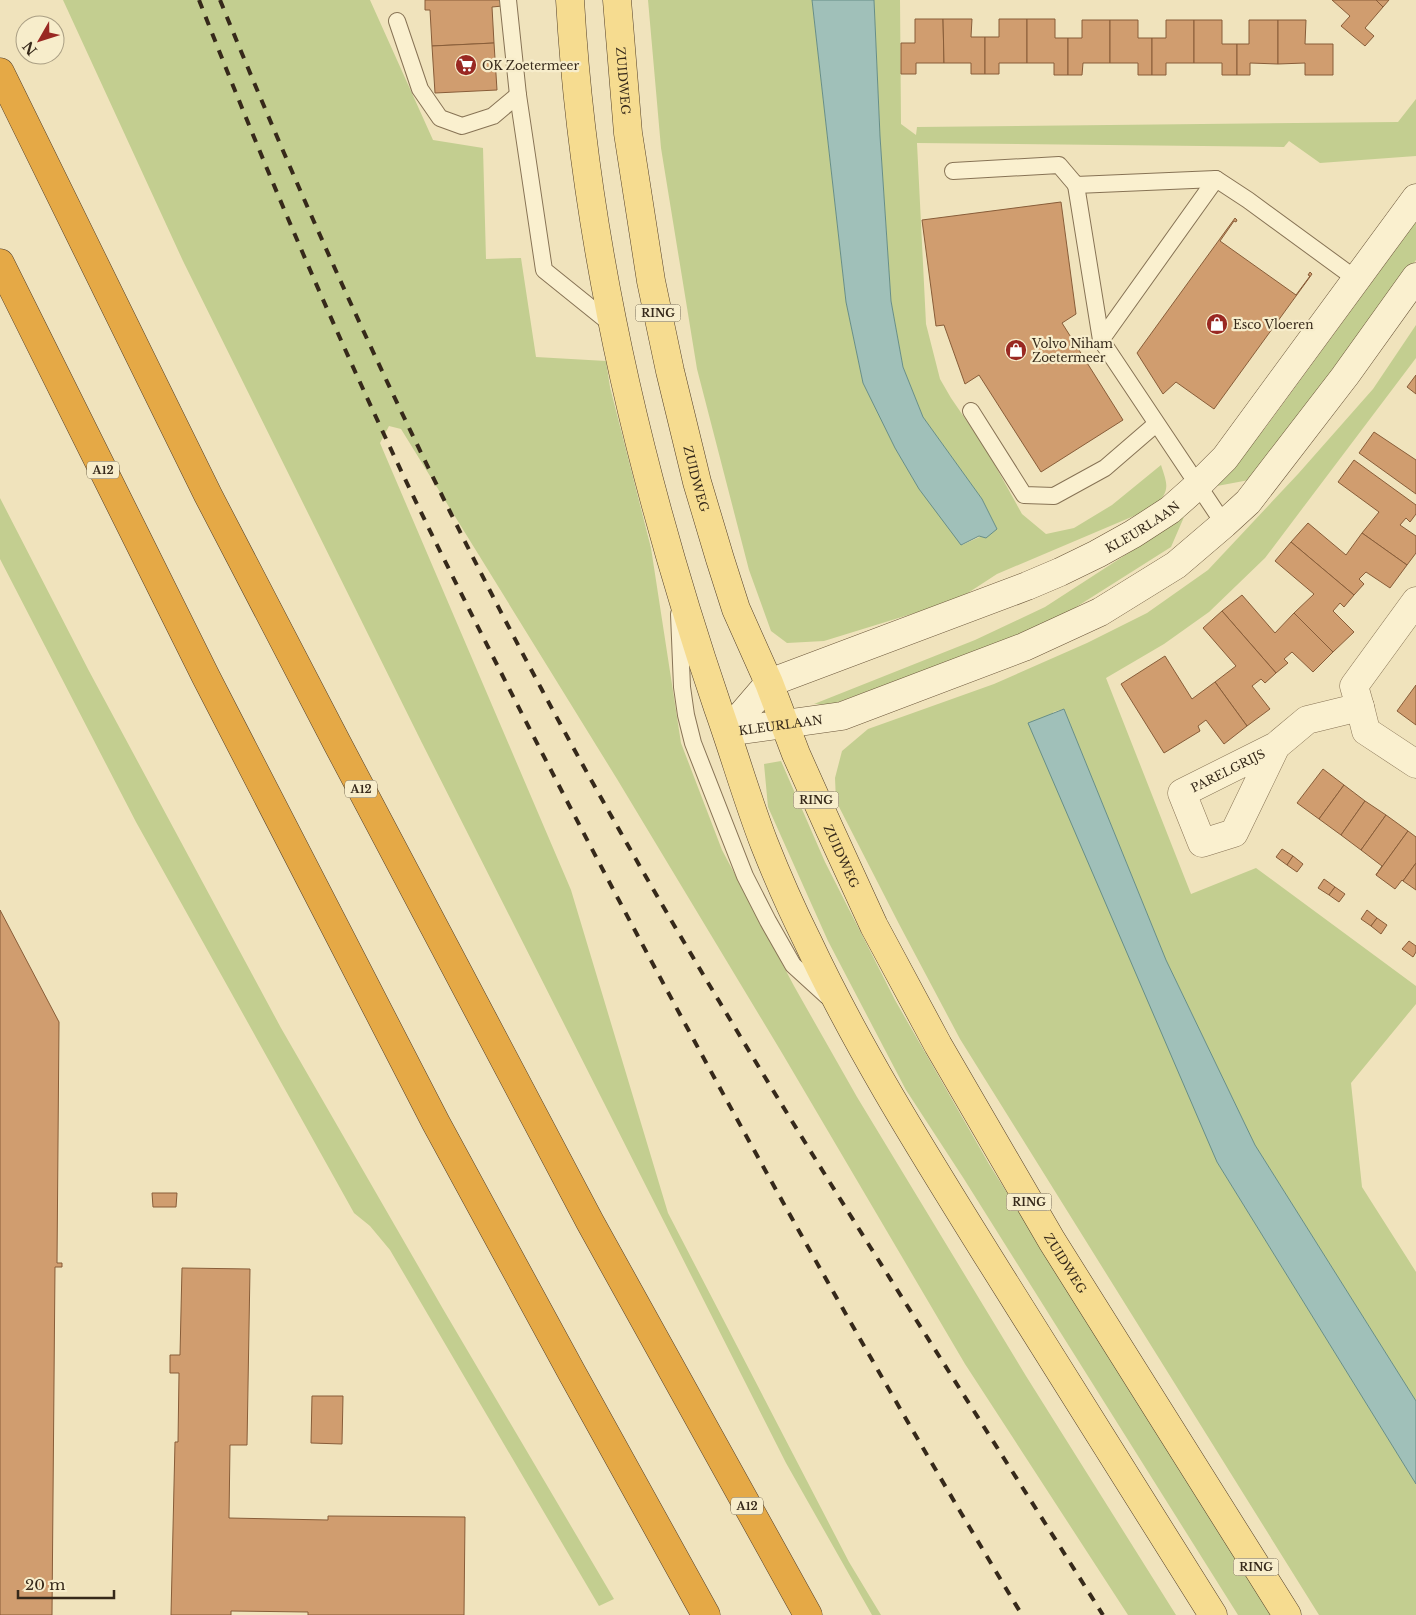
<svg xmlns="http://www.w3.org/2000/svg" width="1416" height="1615" font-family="'Libre Baskerville',serif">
<rect width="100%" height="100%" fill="#f0e3bc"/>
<g fill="#c3ce90">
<polygon points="63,0 370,0 433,140 483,148 486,259 521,258 536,357 606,361 610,387 651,548 681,743 722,850 794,986 857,1097 1026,1376 1176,1615 1128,1615 965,1364 782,1053 617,779 401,429 389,426 380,443 571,890 668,1213 849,1562 881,1615 872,1615 786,1463 422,743 183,261"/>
<path d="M648,0H812L846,302L863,383L895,448L919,489L962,545L997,529L982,499L923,417L903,367L891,301L880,136L874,0H900L901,124L916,135L917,127L1398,122L1416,99V156L1320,163L1289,141L1284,147L917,143L926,324L940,379L951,398L986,449L1022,514L1046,534L1074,528L1112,505L1161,465C1168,486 1170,490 1155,507L997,574L957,600L824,641L787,643L771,631L749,570L697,369L661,148Z"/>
<polygon points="1416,222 1416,260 1355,344 1249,480 1217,486 1266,427"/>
<polygon points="1416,325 1416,358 1265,558 1209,612 1164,644 1106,678 1191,894 1256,868 1416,986 1416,1004 1351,1083 1362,1187 1416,1272 1416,1401 1255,1145 1166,960 1064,709 1053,712 1217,1162 1416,1484 1416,1615 1319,1615 960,1039 899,924 836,801 835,778 842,751 868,729 994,684 1087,643 1147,613 1208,570 1298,474 1373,389"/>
<polygon points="0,498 89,671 281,1028 443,1309 614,1599 599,1606 390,1250 370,1226 354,1213 136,822 0,559"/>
<polygon points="1184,517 1171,547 1062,616 991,646 830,705 814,704 975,640 1045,607"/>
<polygon points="781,761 825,862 895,1000 989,1164 1271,1615 1238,1615 964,1179 906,1090 828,941 768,807 764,764"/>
</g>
<g fill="#a0c0b9" stroke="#678e87">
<polygon points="812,0 874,0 880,136 891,301 903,367 923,417 982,499 997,529 986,538 979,536 961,545 919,489 895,448 863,383 846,302"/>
<polygon points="1064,709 1166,960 1255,1145 1416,1401 1416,1484 1217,1162 1028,723"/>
</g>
<g fill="#d09d6f" stroke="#885d39">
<polygon points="425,0 513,0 513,5 492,7 494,43 432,46 430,10 425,10"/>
<polygon points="1332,0 1376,0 1383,7 1365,28 1374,36 1365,46 1341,26 1350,16"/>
<polygon points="1376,0 1389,0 1383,7"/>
<polygon points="915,19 943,19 944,63 916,63 916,74 901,74 901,43 915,43"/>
<polygon points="943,19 972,19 971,37 985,37 985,74 971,74 971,63 944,63"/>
<polygon points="999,19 1027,19 1027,63 999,63 999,74 985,74 985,37 999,37"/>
<polygon points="1027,19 1055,19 1055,38 1068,38 1068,75 1054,75 1054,63 1027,63"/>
<polygon points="1082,20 1110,20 1110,63 1083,63 1082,75 1068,75 1068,38 1082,38"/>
<polygon points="1110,20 1138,20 1138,38 1152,38 1152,75 1138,75 1138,63 1110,63"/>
<polygon points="1166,20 1194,20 1194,63 1166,63 1166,75 1152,75 1152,38 1166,38"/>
<polygon points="1194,20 1222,20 1222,44 1237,44 1237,75 1222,75 1222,63 1194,63"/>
<polygon points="1249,20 1278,20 1278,64 1250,63 1250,75 1237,75 1237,44 1249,44"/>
<polygon points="1278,20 1306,20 1305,44 1333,44 1333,75 1305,75 1305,63 1278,64"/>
<polygon points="494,43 497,90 435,93 432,46"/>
<polygon points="1061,202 1076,314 1062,323 1123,420 1041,472 979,375 965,384 944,325 936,326 922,220"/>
<polygon points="1235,218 1237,220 1236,222 1234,221 1220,241 1296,295 1310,276 1308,275 1310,272 1312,274 1214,409 1176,382 1163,394 1137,353"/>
<polygon points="1416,375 1416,394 1407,387"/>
<polygon points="1374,432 1416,460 1416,494 1359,453"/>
<polygon points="1354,460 1416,505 1416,514 1410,522 1406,518 1400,525 1416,536 1416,553 1407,565 1362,533 1379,512 1338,482"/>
<polygon points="1308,523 1346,555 1362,533 1407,565 1390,588 1366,572 1359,579 1364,584 1354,595 1291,542"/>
<polygon points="1291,542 1354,595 1344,607 1340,603 1333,611 1354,632 1333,652 1294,613 1314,594 1275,561"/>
<polygon points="1242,595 1275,633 1294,613 1333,652 1313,672 1292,652 1284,659 1288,663 1276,673 1222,611"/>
<polygon points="1222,611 1276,673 1265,683 1261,679 1252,686 1270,709 1247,726 1215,682 1236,666 1203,628"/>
<polygon points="1165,656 1192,699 1215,682 1247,726 1224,744 1206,720 1198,726 1200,731 1164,753 1121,684"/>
<polygon points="1416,685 1416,725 1397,711"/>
<polygon points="1323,769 1344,785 1319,819 1297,803"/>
<polygon points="1344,785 1365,801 1341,835 1319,819"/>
<polygon points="1365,801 1386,815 1361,850 1341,835"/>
<polygon points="1386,815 1408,831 1376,875 1382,866 1361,850"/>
<polygon points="1408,831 1416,837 1416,863 1403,881 1402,880 1395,889 1376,875"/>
<polygon points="1282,849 1293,856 1287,865 1276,857"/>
<polygon points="1293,856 1303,864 1297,872 1287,865"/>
<polygon points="1416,863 1416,890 1403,881"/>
<polygon points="1324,879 1335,887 1329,895 1318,888"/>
<polygon points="1335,887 1345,894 1339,902 1329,895"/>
<polygon points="0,910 59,1022 57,1263 62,1263 62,1267 55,1267 52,1615 0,1615"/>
<polygon points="1367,910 1377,918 1371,926 1361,919"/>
<polygon points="1377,918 1387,925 1381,934 1371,926"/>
<polygon points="1409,941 1416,946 1416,952 1413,957 1402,949"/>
<polygon points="152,1193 177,1193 176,1207 153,1207"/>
<polygon points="182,1268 250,1269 247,1445 230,1445 229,1518 328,1520 328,1516 465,1517 464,1615 308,1615 308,1612 231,1611 231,1615 171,1615 175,1442 178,1442 179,1373 170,1373 170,1355 180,1355"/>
<polygon points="312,1396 343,1396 342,1444 311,1443"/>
</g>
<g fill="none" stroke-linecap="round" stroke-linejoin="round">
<g stroke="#877355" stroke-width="18">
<g id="lane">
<polyline points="508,0 518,95 544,270 611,324"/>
<polyline points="397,21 420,89 440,118 462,126 493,116 518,95"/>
<polyline points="953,171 1059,165 1076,185 1216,179 1248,200 1356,279"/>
<polyline points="1216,179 1101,340 1224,524"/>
<polyline points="1076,185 1101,340"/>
<polyline points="971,411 1024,495 1054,496 1105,468 1156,424"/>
<polyline points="679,614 682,687 686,715 693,743 745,876 768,921 793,965 827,996"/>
</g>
</g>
<g stroke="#877355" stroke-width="29">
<g id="street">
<polyline points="1360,707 1366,731 1416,764"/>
<path id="s1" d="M1276,746L1234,833L1202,843L1182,793L1276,746L1307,720L1360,707L1354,686L1416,601"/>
</g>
</g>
<g stroke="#695438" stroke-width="29">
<g id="secondary">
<path id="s2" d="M727,732L769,683L1027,586L1060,572L1097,554L1133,534L1170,510L1197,486L1225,458L1416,198"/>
<path id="s3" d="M727,732L842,716L1024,647L1100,612L1176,565L1224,524L1248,502L1345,376L1416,277"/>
</g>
</g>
<g stroke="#54402a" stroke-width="29">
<g id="primary">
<path d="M570,0C584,243 640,479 718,708C734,753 747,799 764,843C777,876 791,908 807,940C858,1049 923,1152 987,1255C1062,1375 1138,1495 1213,1615"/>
<path id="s4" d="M617,0L628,133L651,281L670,371L697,482L720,559L736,609L769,683L796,754L830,830L874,926L938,1045L1052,1241L1287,1615"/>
</g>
</g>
<g stroke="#54402a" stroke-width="29">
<g id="highway">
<polyline points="0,72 208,495 337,743 590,1222 808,1615"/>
<polyline points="0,263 206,677 436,1123 572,1373 706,1615"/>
</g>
</g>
<use href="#lane" stroke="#faf0cf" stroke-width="16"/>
<use href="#street" stroke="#faf0cf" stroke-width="28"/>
<use href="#secondary" stroke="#faf0cf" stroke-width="28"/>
<use href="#primary" stroke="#f6dc90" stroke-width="28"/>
<use href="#highway" stroke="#e5a946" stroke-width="28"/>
<g stroke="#36291a" stroke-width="4" stroke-dasharray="9 9" stroke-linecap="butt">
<path d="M199,0C271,184 349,366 436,543C497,666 559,787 623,908C750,1147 882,1383 1022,1615"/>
<path d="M220,0C335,283 466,560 617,826C769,1095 939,1354 1103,1615"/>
</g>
</g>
<defs>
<g id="supermarket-disc" transform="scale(1.125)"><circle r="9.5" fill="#992822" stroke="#f7edcb"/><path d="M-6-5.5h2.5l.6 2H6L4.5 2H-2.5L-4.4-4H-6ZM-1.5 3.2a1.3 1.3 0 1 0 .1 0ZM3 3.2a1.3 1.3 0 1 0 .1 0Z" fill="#fff"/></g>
<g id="shop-disc" transform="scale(1.125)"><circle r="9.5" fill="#992822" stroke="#f7edcb"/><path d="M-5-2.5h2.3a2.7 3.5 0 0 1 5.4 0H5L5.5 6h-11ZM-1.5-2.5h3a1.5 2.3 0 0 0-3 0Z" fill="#fff"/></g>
</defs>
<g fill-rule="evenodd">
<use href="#supermarket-disc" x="466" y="65"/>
<use href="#shop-disc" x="1217" y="324"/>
<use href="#shop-disc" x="1016" y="350"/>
</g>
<g text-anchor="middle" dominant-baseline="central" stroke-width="4.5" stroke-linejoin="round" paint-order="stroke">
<g fill="#f7edcb" stroke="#70644f" stroke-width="1">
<rect x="635.5" y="304.5" width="45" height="17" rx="4"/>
<rect x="87" y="461.5" width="32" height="17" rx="4"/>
<rect x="345" y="780.5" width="32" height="17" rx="4"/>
<rect x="793.5" y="791.5" width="45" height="17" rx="4"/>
<rect x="1006.5" y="1193.5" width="45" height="17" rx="4"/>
<rect x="731" y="1497.5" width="32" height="17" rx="4"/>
<rect x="1233.5" y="1558.5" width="45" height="17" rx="4"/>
</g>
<g font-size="11" font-weight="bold" fill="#36291a">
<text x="658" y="313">RING</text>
<text x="103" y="470">A12</text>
<text x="361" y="789">A12</text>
<text x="816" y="800">RING</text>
<text x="1029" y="1202">RING</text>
<text x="747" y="1506">A12</text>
<text x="1256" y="1567">RING</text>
</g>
<g font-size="12" fill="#36291a" stroke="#f7edcb" text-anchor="start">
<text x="482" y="65">OK Zoetermeer</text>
<text x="1233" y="324">Esco Vloeren</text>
<text x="1032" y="343">Volvo Niham<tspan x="1032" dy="14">Zoetermeer</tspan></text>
</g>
<g font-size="12" fill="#36291a" stroke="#f7edcb">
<text stroke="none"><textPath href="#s4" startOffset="81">ZUIDWEG</textPath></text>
<text stroke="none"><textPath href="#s4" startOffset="486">ZUIDWEG</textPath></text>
<text stroke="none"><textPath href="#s2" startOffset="470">KLEURLAAN</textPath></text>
<text stroke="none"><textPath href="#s3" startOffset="54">KLEURLAAN</textPath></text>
<text stroke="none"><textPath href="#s1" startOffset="235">PARELGRIJS</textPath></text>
<text stroke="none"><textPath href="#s4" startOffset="891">ZUIDWEG</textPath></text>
<text stroke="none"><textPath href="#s4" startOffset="1356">ZUIDWEG</textPath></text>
</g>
</g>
<g transform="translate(40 40) rotate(231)"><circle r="24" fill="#f7edcb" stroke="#aa9f84"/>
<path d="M0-4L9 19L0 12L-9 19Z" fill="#992822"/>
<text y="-8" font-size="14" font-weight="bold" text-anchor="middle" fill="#36291a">N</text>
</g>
<path d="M18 1590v8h96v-8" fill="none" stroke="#36291a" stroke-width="2.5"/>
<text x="25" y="1590" font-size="15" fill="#36291a" stroke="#f7edcb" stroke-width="4" paint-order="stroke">20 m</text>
</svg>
